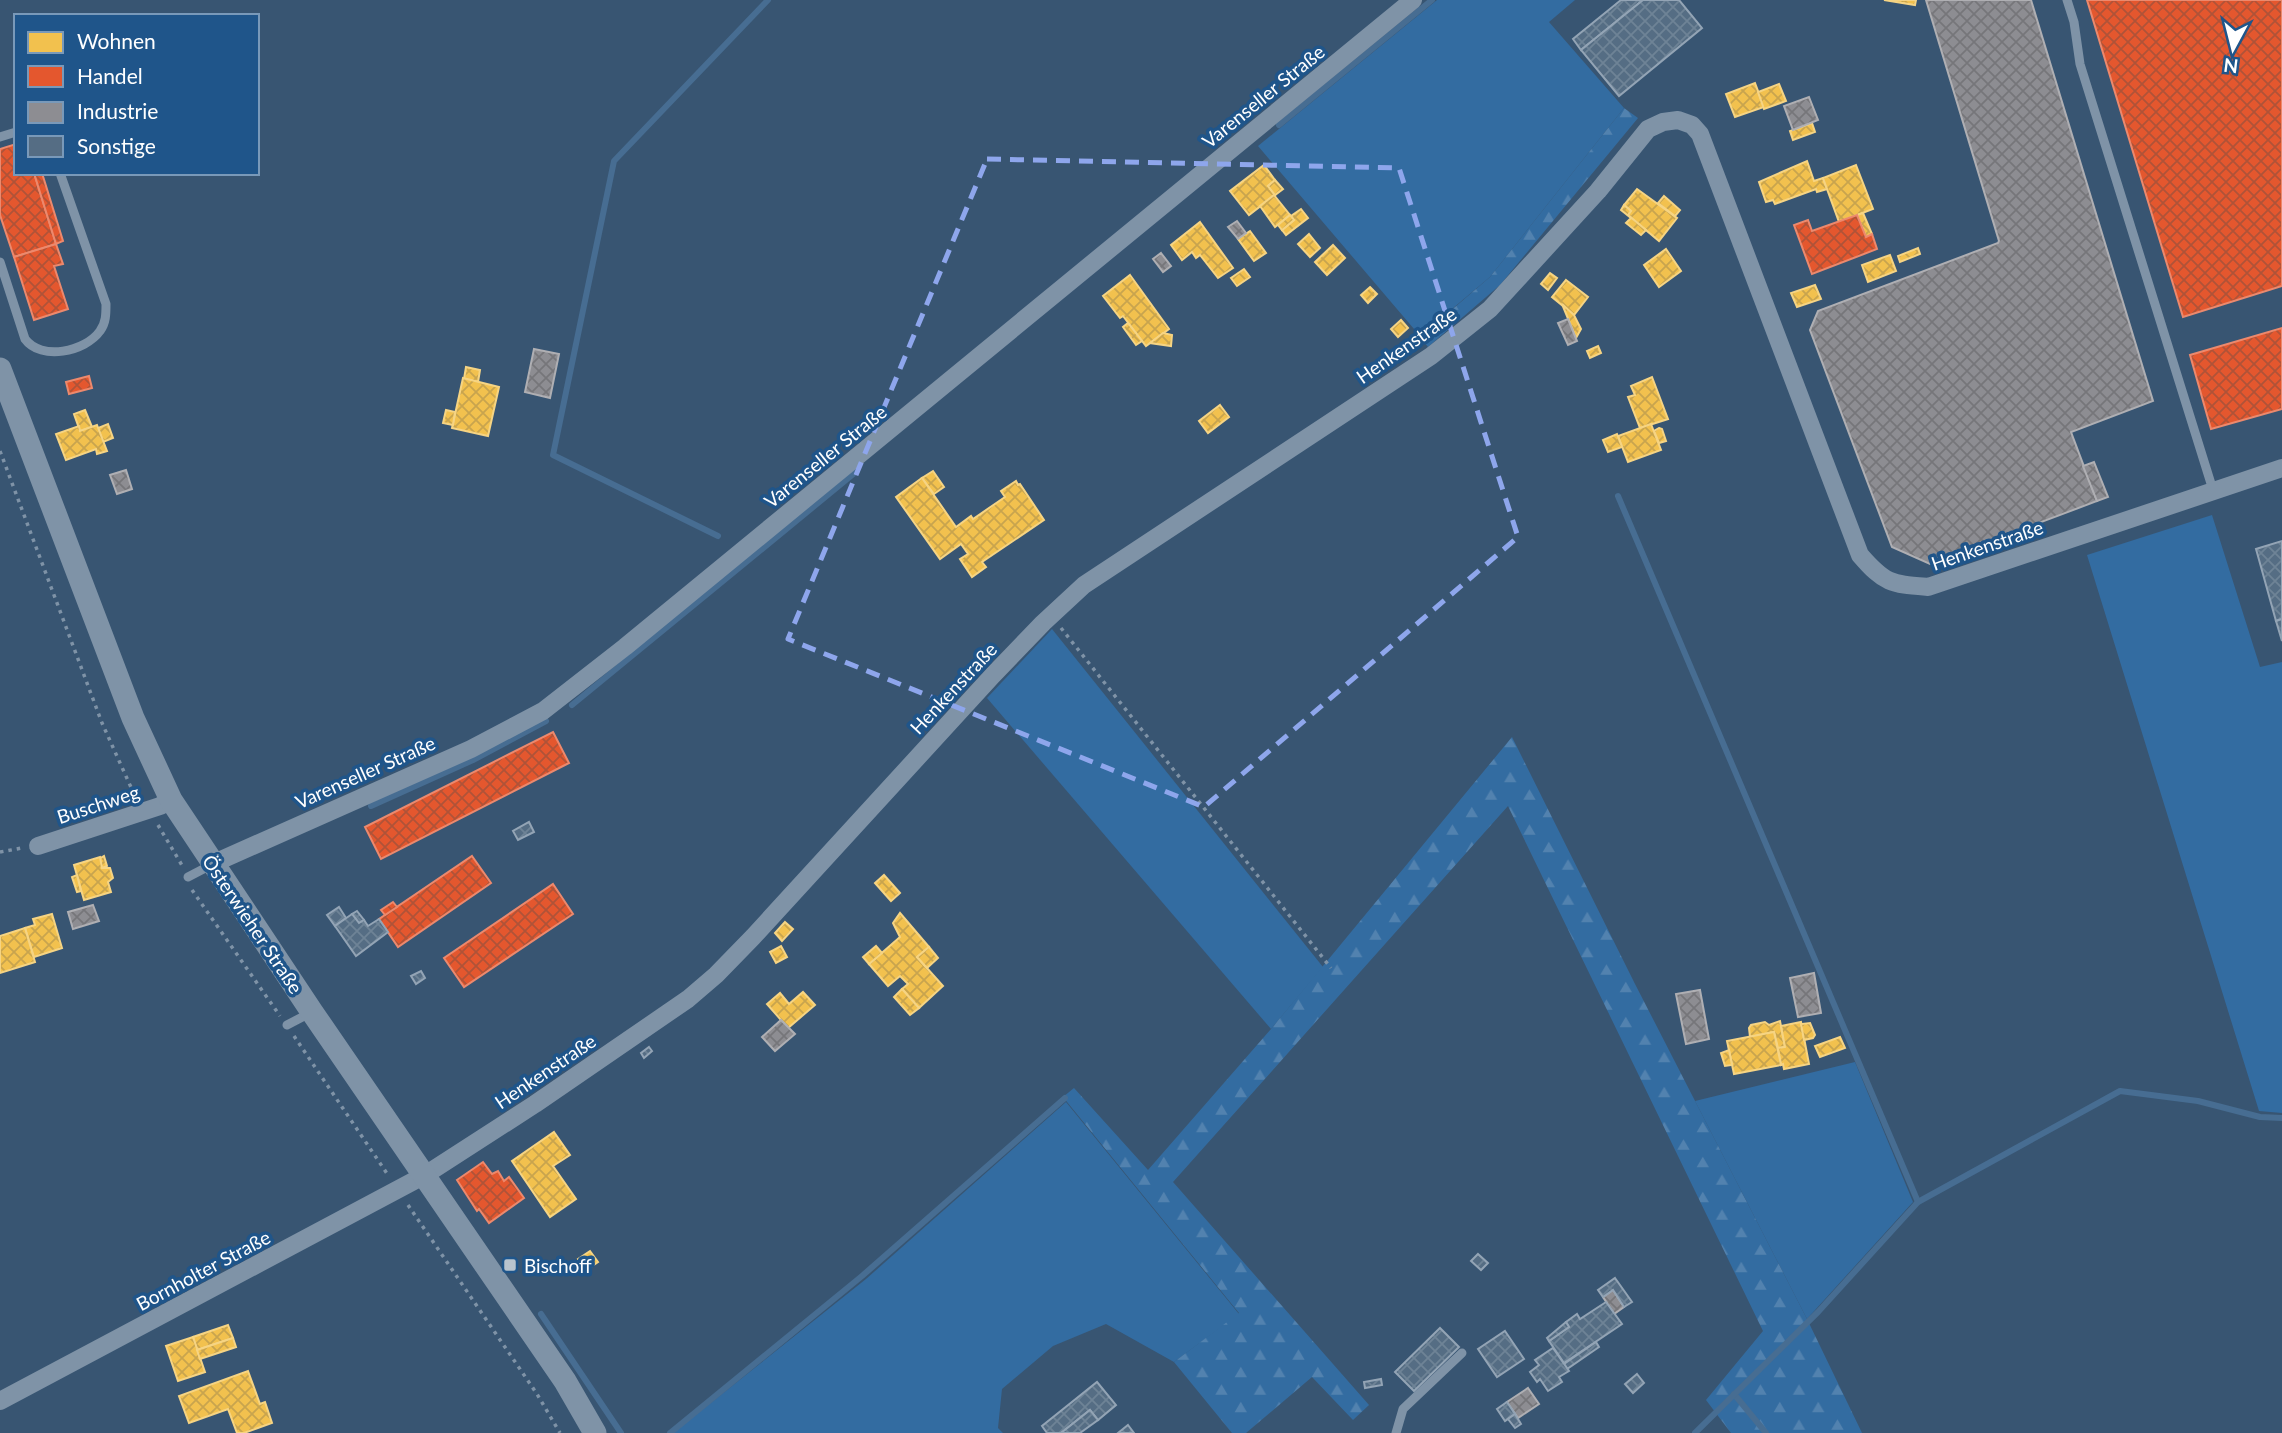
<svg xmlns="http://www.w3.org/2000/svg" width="2282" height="1433" font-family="Lato,sans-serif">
<defs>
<pattern id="forest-firs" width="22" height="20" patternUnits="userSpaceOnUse" patternTransform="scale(1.75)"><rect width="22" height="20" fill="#336ca1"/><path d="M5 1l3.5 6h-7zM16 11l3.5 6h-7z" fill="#5282af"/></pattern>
<pattern id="homes-cross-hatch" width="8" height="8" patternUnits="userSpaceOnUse" patternTransform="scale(1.75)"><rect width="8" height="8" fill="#f2c14e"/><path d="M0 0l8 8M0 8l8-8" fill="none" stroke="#c8a44e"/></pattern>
<pattern id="shops-cross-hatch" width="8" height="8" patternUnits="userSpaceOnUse" patternTransform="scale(1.75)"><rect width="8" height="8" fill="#e4572e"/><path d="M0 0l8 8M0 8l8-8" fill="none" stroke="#af5338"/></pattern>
<pattern id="industry-cross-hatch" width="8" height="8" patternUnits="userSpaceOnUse" patternTransform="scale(1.75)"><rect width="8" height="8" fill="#8d8d92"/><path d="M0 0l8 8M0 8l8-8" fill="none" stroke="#76767a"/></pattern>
<pattern id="building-cross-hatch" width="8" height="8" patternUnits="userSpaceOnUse" patternTransform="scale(1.75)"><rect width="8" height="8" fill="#556d84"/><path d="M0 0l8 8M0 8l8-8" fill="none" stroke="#6e8396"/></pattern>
</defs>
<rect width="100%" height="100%" fill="#385572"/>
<g fill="#336ca1">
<polygon points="1437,0 1575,0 1549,22 1624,108 1490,277 1420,336 1258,146"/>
<polygon points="2212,515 2260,667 2282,662 2282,1113 2259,1111 2087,555"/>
<polygon points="1052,629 1323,967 1271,1029 987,698"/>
<polygon points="1855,1062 1913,1202 1807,1319 1695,1101"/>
<polygon points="1066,1102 1239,1314 1174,1362 1106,1324 1053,1346 1002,1389 998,1428 1003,1433 673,1433 866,1279"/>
</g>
<g fill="url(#forest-firs)">
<polygon points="1624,108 1638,118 1500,285 1428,347 1420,337 1490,277"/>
<polygon points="1512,737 1635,984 1807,1319 1862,1433 1731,1433 1706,1400 1763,1331 1508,806 1173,1182 1369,1405 1353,1420 1312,1377 1246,1433 1232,1433 1174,1362 1239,1313 1063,1097 1074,1088 1148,1170 1271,1029"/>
</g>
<g fill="url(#homes-cross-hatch)" stroke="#f6d483" stroke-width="2">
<polygon points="1884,0 1916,0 1915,5"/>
<polygon points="1755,83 1764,107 1735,117 1726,94"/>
<polygon points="1779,84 1786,101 1764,109 1758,92"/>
<polygon points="1812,123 1815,132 1793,140 1790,131"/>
<polygon points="1807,161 1814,181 1823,178 1827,189 1817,192 1816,189 1775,204 1773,200 1766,202 1759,182"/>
<polygon points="1264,165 1275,180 1268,186 1275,195 1249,215 1230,191"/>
<polygon points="1856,165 1873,209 1839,222 1823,178"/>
<polygon points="1275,180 1283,189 1275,195 1268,186"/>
<polygon points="1637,189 1677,218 1659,241 1628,215 1631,211 1624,205"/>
<polygon points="1274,195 1290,215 1275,227 1260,206"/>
<polygon points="1664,196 1680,210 1675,216 1658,203"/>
<polygon points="1624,205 1631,211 1628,215 1646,230 1641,235 1626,223 1631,218 1621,210"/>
<polygon points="1301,209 1308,218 1286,235 1282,230 1294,220 1291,216"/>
<polygon points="1863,213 1872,234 1866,237 1857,215"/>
<polygon points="1290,215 1294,220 1282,230 1278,225"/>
<polygon points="1200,222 1233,268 1218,278 1200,255 1196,258 1192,252 1182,260 1171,245"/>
<polygon points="1250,231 1266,253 1254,261 1238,239"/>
<polygon points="1309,234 1320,248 1310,257 1298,244"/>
<polygon points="1333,245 1345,258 1327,275 1315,262"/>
<polygon points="1918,248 1920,254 1900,262 1898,256"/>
<polygon points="1666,249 1681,271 1659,287 1644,265"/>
<polygon points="1890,255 1896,271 1868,282 1862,265"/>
<polygon points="1244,269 1250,277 1237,286 1231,278"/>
<polygon points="1550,273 1557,278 1548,290 1541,284"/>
<polygon points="1130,275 1169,329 1146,346 1123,316 1120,318 1103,296"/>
<polygon points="1566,280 1588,297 1574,315 1552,297"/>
<polygon points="1815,285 1821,299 1797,307 1791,293"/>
<polygon points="1370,287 1377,294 1368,303 1361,295"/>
<polygon points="1562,304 1574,315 1581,329 1576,338"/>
<polygon points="1401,320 1408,328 1398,337 1391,329"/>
<polygon points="1128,323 1142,341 1136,345 1123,327"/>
<polygon points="1163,333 1172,335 1171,346 1150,343"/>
<polygon points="1598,346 1601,353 1590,358 1587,351"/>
<polygon points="466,367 480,370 478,382 464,379"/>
<polygon points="1652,377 1668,419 1640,428 1628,397 1635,395 1631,386"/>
<polygon points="463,378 499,387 488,436 452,428"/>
<polygon points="1220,405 1229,417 1208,433 1199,421"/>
<polygon points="85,410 92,427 80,431 74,414"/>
<polygon points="446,410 455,412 453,425 443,423"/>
<polygon points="108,424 113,438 103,442 98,428"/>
<polygon points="1651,424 1661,450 1628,462 1618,436"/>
<polygon points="97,425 107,451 97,454 96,449 66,460 56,434 79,426 80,431"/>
<polygon points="1659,428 1662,429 1666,441 1659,443 1654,431"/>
<polygon points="1617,434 1622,447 1608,452 1603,440"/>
<polygon points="933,471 944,487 934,494 922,478"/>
<polygon points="922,478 956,527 971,516 973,519 1005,497 1001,491 1016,481 1018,485 1020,484 1044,520 982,562 986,567 972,577 960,559 968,554 961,544 940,559 896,497"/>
<polygon points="104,856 107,866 102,868 99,859"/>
<polygon points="100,857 102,868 110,868 113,878 108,882 111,892 84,900 74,865"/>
<polygon points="77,875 81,891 77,892 72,877"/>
<polygon points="884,875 900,893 891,901 875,883"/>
<polygon points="900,913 929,947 917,957 943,986 919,1008 902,989 908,984 900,976 888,986 869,964 900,937 893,923"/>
<polygon points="52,914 62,948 34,957 25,928 35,925 33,919"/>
<polygon points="785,922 793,929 782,941 775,933"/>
<polygon points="25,928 35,962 0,973 0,936"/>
<polygon points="781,946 787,957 776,963 770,952"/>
<polygon points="876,946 882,953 869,964 863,957"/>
<polygon points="929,947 938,958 927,968 917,957"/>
<polygon points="902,989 919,1008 910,1015 894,997"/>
<polygon points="803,992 815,1005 788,1028 767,1004 780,993 789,1004"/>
<polygon points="1780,1021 1785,1047 1778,1048 1774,1032 1750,1037 1749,1028 1751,1025 1765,1022 1769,1025"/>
<polygon points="1801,1022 1809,1064 1784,1069 1783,1064 1781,1065 1778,1048 1785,1047 1781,1026"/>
<polygon points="1810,1023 1815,1035 1813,1038 1804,1040 1801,1024"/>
<polygon points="1774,1032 1781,1065 1734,1074 1727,1041"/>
<polygon points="1840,1037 1845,1048 1820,1057 1815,1046"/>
<polygon points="1729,1050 1732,1065 1725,1066 1721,1053"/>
<polygon points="554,1132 570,1155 553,1166 576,1199 550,1217 512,1161"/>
<polygon points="590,1251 598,1262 585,1271 578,1259"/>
<polygon points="228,1325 233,1338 197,1350 193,1337"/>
<polygon points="193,1337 205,1372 178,1381 166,1346"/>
<polygon points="233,1338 236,1347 200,1359 197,1350"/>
<polygon points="248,1371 260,1404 265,1402 272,1423 244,1433 237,1433 228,1409 189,1423 179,1396"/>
</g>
<g fill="url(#shops-cross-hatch)" stroke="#ec896d" stroke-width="2">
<polygon points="2087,0 2282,0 2282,286 2183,317"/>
<polygon points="16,144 16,173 34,173 56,244 14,257 0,215 0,149"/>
<polygon points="34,173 42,173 63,241 56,244"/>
<polygon points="1857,215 1866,237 1872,234 1877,249 1812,274 1794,225 1808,220 1812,231"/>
<polygon points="56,244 63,264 54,266 68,309 34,320 14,257"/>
<polygon points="2282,328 2282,409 2211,429 2190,355"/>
<polygon points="89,376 92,388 69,394 66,382"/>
<polygon points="553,732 569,763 381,859 365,827"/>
<polygon points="472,856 491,883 398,947 379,919"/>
<polygon points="553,884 573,914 464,987 444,958"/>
<polygon points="393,902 397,907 385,915 381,910"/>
<polygon points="483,1162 492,1174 498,1171 504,1181 509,1177 524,1198 489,1223 479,1209 477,1211 457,1180"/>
</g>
<g fill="url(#industry-cross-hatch)" stroke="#afafb3" stroke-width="2">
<polygon points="1926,0 2031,0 2153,401 2071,432 2097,501 1930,564 1892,547 1810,330 1818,311 1998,243 1999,241"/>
<polygon points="1809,97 1818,120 1793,130 1784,106"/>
<polygon points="1237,221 1246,233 1238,239 1228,227"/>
<polygon points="1161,253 1171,266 1163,272 1153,259"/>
<polygon points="1568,319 1577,341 1568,345 1558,323"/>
<polygon points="534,349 559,354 550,398 525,392"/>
<polygon points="2094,462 2108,497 2097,501 2083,466"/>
<polygon points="126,470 132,489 117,494 110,475"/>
<polygon points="93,905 99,921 73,929 68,912"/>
<polygon points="1814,973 1821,1013 1798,1017 1790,978"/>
<polygon points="1700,990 1709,1039 1686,1044 1676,994"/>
<polygon points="781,1020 795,1034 775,1051 762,1037"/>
<polygon points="1613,1290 1624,1307 1614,1314 1603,1297"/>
<polygon points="1528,1388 1539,1404 1518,1418 1507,1402"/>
</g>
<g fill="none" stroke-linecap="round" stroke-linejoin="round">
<g stroke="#476d92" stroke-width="6">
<polyline points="1279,125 1432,0"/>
<polyline points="1618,496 1918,1202"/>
<polyline points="718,536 553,455 614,161 768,0"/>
<polyline points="572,705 857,471"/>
<polyline points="371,806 473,760 546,721"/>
<polyline points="541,1314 621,1433"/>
<polyline points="1734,1394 1766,1433"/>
<polyline points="670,1433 862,1276 1065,1098"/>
<polyline points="1695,1433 1818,1312 1918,1202 2120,1091 2198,1101 2260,1117 2282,1118"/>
</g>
</g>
<g fill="url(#building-cross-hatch)" stroke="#93a4b5" stroke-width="2">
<polygon points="1621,0 1643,0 1581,50 1573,39"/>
<polygon points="1643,0 1679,0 1702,28 1619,96 1581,50"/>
<polygon points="2282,541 2282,619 2276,621 2256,549"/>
<polygon points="2282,619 2282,641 2276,621"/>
<polygon points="529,822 534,832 518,840 513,831"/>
<polygon points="339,907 346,918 335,926 327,915"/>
<polygon points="357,911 364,920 359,923 352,914"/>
<polygon points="352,914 359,923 364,920 368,926 379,919 388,932 356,956 335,926"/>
<polygon points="421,971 425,978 416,984 411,976"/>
<polygon points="649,1047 652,1051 644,1058 641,1053"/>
<polygon points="1478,1254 1488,1263 1481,1270 1471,1261"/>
<polygon points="1615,1278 1632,1302 1624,1307 1613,1290 1603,1297 1598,1290"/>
<polygon points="1606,1302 1622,1324 1564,1363 1549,1341 1569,1327 1566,1322 1577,1314 1580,1319"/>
<polygon points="1566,1322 1569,1327 1549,1341 1547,1338"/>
<polygon points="1440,1328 1459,1347 1414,1391 1395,1372"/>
<polygon points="1505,1331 1524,1359 1497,1377 1478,1349"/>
<polygon points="1596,1342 1599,1347 1567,1369 1564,1364"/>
<polygon points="1553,1348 1569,1371 1559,1377 1562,1382 1548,1391 1540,1379 1537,1382 1530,1372 1539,1365 1535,1360"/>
<polygon points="1637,1374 1644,1383 1633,1393 1625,1384"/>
<polygon points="1381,1379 1382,1385 1365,1388 1364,1382"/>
<polygon points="1097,1382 1116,1405 1098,1420 1090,1410 1061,1433 1047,1433 1042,1426"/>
<polygon points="1507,1402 1515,1414 1505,1421 1497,1409"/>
<polygon points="1090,1410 1098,1420 1080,1433 1061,1433"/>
<polygon points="1515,1414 1521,1424 1515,1428 1508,1419"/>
<polygon points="1128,1425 1134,1433 1118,1433"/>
</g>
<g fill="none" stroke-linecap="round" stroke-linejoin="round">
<g stroke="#7f93a7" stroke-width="3.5" stroke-dasharray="3.5 5" stroke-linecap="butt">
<polyline points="0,451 102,723 134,794"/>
<polyline points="1061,628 1331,968"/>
<polyline points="158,825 183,867"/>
<polyline points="0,852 22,848"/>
<polyline points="192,890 280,1016"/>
<polyline points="294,1036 388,1175"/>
<polyline points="408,1205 537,1394 560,1433"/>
</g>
<g stroke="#7f93a7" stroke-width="9">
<polyline points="2067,0 2074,22 2080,64 2213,490"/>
<polyline points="0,137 16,132"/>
<path d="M0,262L25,339C41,361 85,352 100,331C106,323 106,314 106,304L60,173"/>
<polyline points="188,877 211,865"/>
<polyline points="287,1025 310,1013"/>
<polyline points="1396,1433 1403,1409 1462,1353"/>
</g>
<g stroke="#7f93a7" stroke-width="18">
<polyline points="38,846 160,806 171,800"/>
<polyline points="212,864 471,749 543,711 625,647 1413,0"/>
<path d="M0,1401L425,1175L535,1104L688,999L716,975L753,937L993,675L1043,623L1084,585L1431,356L1490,309L1598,191L1648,129L1663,122L1678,120L1692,125L1700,134L1860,555C1885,584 1891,584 1928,587L2282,468"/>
</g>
<polyline stroke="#7f93a7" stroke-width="23" points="0,369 133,718 171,800 312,1012 565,1381 595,1433"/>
</g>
<path fill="none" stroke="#8ea6ec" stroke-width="5" stroke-dasharray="14 9" stroke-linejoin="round" d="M987,159L1399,168L1518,537L1204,807L788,639Z"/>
<rect fill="#b9c4ce" stroke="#1f558a" stroke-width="2.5" x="503" y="1258" width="14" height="14" rx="3.5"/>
<g text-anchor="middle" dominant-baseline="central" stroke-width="7" stroke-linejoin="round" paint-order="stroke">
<g font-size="19" fill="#fff" stroke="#1f558a">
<text transform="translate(1263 96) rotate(-39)">Varenseller Straße</text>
<text transform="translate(1406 345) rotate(-35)">Henkenstraße</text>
<text transform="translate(825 456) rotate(-39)">Varenseller Straße</text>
<text transform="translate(1987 545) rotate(-19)">Henkenstraße</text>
<text transform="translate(953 688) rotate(-47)">Henkenstraße</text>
<text transform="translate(365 772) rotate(-24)">Varenseller Straße</text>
<text transform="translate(98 804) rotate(-18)">Buschweg</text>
<text transform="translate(253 924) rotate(56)">Österwieher Straße</text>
<text transform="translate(545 1071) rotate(-34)">Henkenstraße</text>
<text transform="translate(203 1270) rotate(-28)">Bornholter Straße</text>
</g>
<g font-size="19" fill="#fff" stroke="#1f558a" text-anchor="start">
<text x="524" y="1265">Bischoff</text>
</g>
</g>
<rect x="14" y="14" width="245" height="161" fill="#1f558a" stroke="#7999b9" stroke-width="2"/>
<rect x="28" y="32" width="35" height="21" fill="#f2c14e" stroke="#7999b9" stroke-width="2"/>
<text x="77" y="49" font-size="21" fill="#ffffff">Wohnen</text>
<rect x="28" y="66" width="35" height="21" fill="#e4572e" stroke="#7999b9" stroke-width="2"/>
<text x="77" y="84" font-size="21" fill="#ffffff">Handel</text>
<rect x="28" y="102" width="35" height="21" fill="#8d8d92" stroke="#7999b9" stroke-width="2"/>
<text x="77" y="119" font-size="21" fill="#ffffff">Industrie</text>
<rect x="28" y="136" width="35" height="21" fill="#556d84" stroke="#7999b9" stroke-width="2"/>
<text x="77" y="154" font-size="21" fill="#ffffff">Sonstige</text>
<g transform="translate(2233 49) rotate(187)" stroke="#1f558a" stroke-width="5" paint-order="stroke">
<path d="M0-5L12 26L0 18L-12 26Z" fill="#ffffff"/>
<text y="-10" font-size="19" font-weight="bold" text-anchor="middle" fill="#ffffff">N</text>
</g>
</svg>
